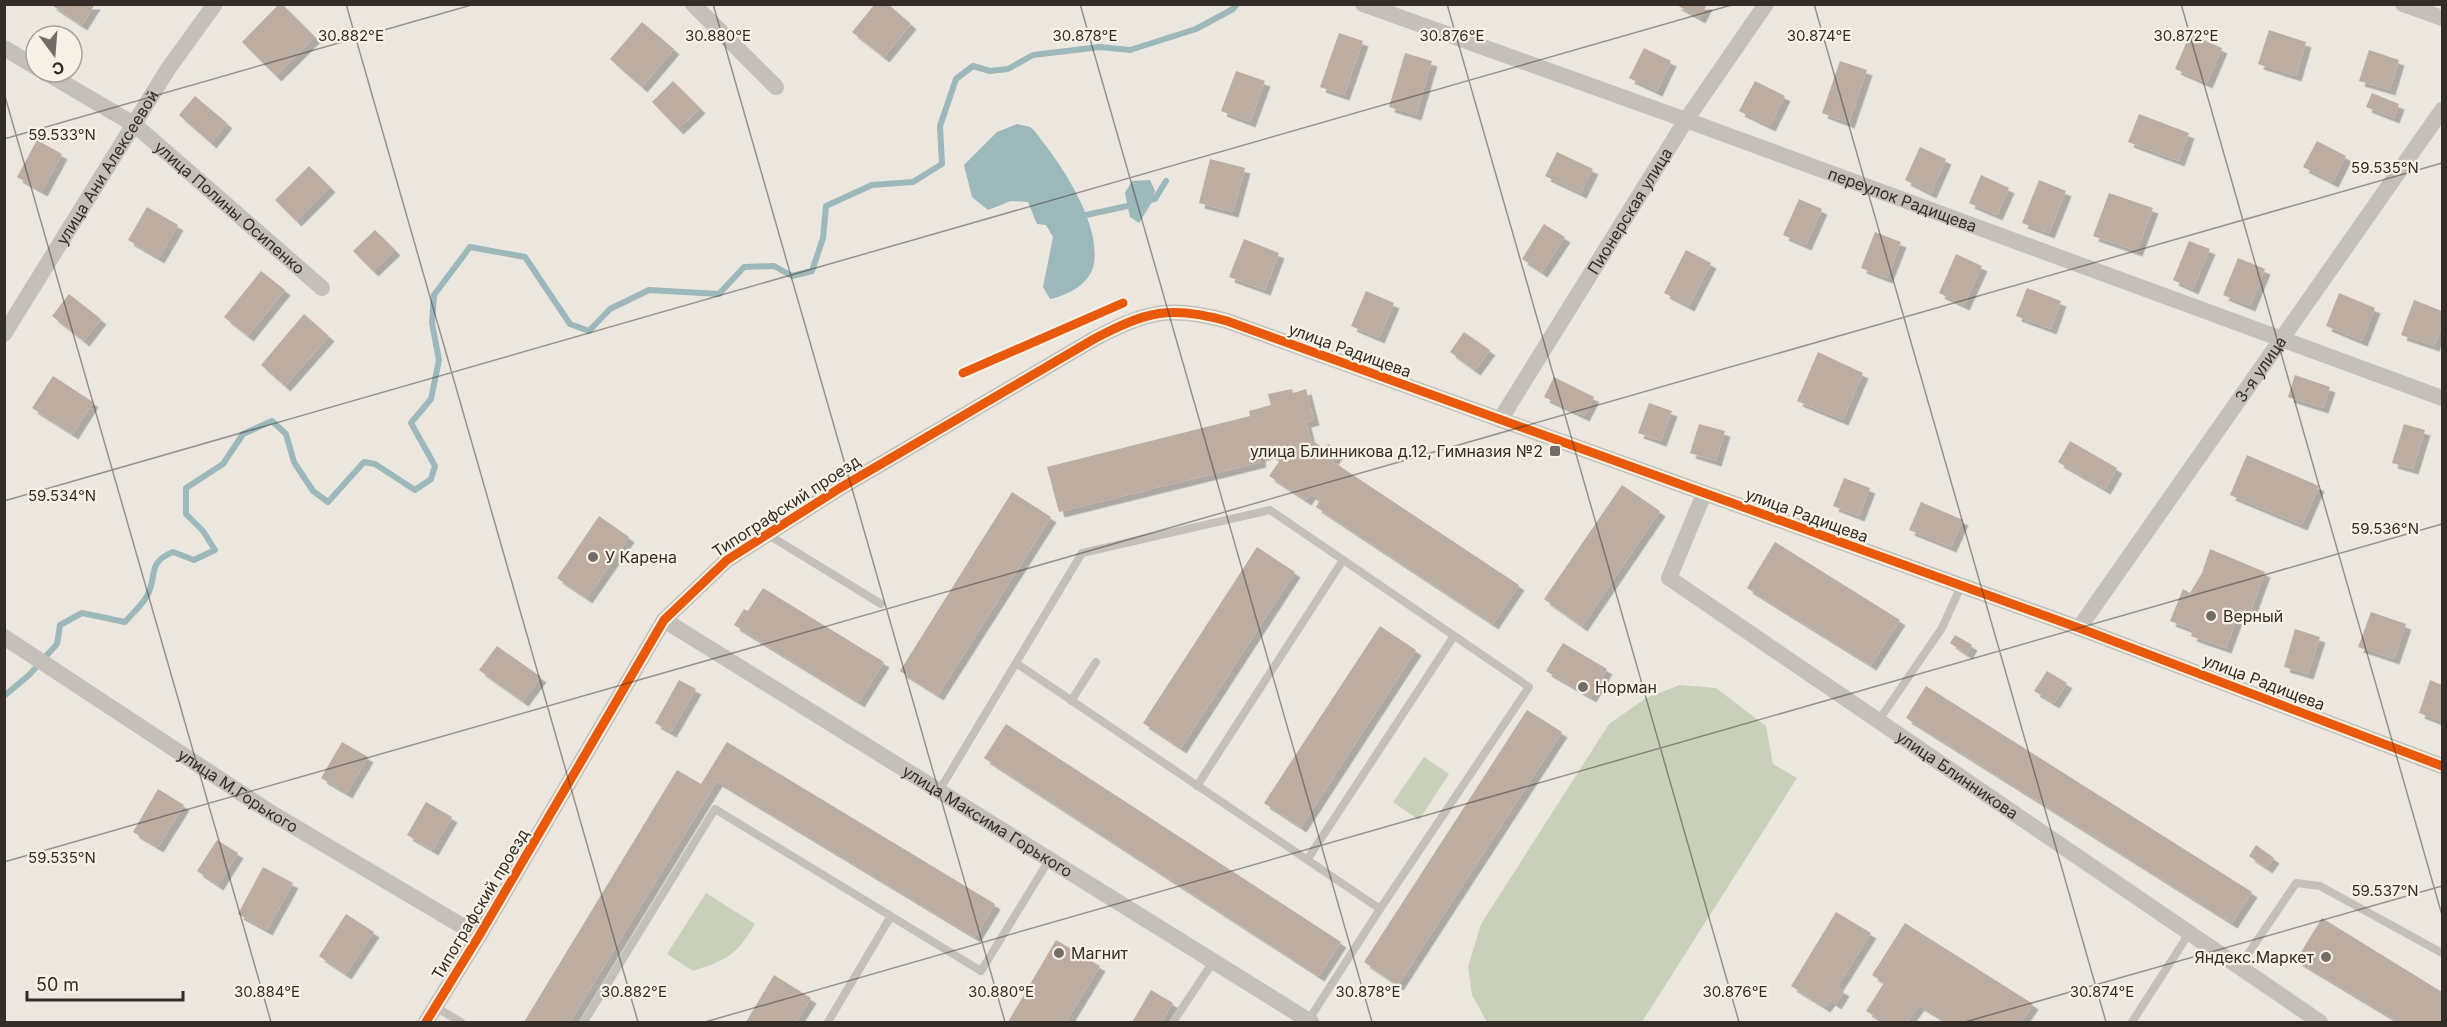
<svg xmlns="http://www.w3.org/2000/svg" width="2447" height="1027" font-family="Inter,sans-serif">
<defs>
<filter id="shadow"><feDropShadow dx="5.5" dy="5.5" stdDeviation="0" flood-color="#0004"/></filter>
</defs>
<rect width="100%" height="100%" fill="#ebe7df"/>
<g fill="#c9d0ba">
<polygon points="1680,685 1716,688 1766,726 1773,764 1797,778 1642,1022 1487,1022 1472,995 1468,967 1481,924 1609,724 1646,698"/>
<polygon points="1424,757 1449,774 1419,820 1393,802"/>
<path d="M706,893L755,924C735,956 729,959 693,971L667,954Z"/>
</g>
<g fill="#9db8bb">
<path d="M1017,124C1021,125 1026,126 1030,127C1035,130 1039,137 1042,141C1065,170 1100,224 1094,263C1091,284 1068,295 1050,299L1043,287L1053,237L1046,225L1037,224L1028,202L1011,201L988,210L972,197L964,165L997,132Z"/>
<polygon points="1150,180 1155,191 1152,202 1139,223 1130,217 1125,193 1132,181"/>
</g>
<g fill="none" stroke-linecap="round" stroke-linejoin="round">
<g stroke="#9db8bb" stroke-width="6">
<polyline points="1145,202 1155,199 1166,181"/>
<polyline points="1086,215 1132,205"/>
<path d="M4,696L29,675L57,644L60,625L82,613L125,622C132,614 142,605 147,596C158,576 146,563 173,552L194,560L215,550L203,531L186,514V488L223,464L243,434L272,421L286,434L294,462L313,491L328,502L364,462L375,464L415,490L431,479L435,466L411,423L431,399L439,360L432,323L434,295L470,247L525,257L570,324L589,331L610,309L649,290L719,294L744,267L774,266L792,276L812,271L823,238L826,206L872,185L913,182L942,164L940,126L956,79L973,66L990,71L1008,69L1033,55L1100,47L1130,50L1196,29L1233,9L1237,4"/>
</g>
</g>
<g fill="#bdada1" filter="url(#shadow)">
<polygon points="50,4 95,4 82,25"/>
<polygon points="279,4 282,4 315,37 276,76 242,42"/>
<polygon points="875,4 888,4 911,24 884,57 852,32"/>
<polygon points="1675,4 1707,4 1700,18"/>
<polygon points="642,22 674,49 642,87 610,59"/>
<polygon points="2269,30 2306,42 2296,76 2258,64"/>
<polygon points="1339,33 1363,41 1344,95 1320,87"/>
<polygon points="2190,34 2222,48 2207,83 2175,69"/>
<polygon points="1644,48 1671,61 1657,91 1629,78"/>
<polygon points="2369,50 2399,60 2390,90 2359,81"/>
<polygon points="1405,53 1432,61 1416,115 1389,107"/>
<polygon points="1840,61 1867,70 1849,123 1822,113"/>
<polygon points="1236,71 1265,81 1250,122 1221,111"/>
<polygon points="673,81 700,108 678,129 652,102"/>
<polygon points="1755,81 1785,96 1770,126 1739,111"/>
<polygon points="2372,93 2399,104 2394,118 2366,107"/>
<polygon points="195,96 227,123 211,143 179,115"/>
<polygon points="2139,114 2189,133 2179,161 2128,142"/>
<polygon points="37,140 62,154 42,191 17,177"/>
<polygon points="2317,141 2346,156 2333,182 2303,167"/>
<polygon points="1920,147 1946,159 1931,193 1905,180"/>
<polygon points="1557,152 1593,169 1581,193 1545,176"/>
<polygon points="1210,159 1245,168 1233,212 1199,203"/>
<polygon points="309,166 330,187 296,221 275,200"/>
<polygon points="1981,175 2009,188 1997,215 1969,203"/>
<polygon points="2039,180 2066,191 2049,233 2022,223"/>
<polygon points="2109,193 2153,208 2137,251 2093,236"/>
<polygon points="1799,199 1822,209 1806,245 1783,235"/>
<polygon points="147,207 178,225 159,258 128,240"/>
<polygon points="1544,224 1565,237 1542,272 1522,259"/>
<polygon points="375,230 395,250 373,271 353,251"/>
<polygon points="1875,232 1901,242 1887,278 1861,268"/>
<polygon points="1244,239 1279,253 1265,290 1229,277"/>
<polygon points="2189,241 2210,249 2193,289 2173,280"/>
<polygon points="1686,250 1711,263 1689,306 1664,293"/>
<polygon points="1956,254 1982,266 1964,305 1939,293"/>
<polygon points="2238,258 2265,269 2250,306 2223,295"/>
<polygon points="261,271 285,290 248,336 224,317"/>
<polygon points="2027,288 2061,301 2051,329 2016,316"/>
<polygon points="1366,291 1394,303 1379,338 1351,326"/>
<polygon points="2339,293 2375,308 2362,341 2326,326"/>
<polygon points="69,294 101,319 84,341 52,316"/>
<polygon points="2414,300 2442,311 2442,324 2434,346 2401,335"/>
<polygon points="304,314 329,336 285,386 261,365"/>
<polygon points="1464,332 1490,350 1475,370 1450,352"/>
<polygon points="1818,352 1863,373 1843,420 1797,401"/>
<polygon points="2295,375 2330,387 2323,408 2288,397"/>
<polygon points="53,376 93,402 73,434 32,408"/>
<polygon points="1554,377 1594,397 1584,416 1544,397"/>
<polygon points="1292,389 1293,393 1306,389 1314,420 1306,422 1310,439 1325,449 1328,444 1339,451 1332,461 1519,585 1493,624 1316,507 1320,500 1310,494 1306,500 1269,476 1280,460 1269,453 1260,456 1261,462 1059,512 1047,467 1250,416 1249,411 1271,405 1268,394"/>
<polygon points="1649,403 1672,411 1661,441 1638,433"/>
<polygon points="1699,424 1725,431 1716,461 1690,453"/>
<polygon points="2404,424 2425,430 2413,469 2392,463"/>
<polygon points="2070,441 2117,468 2105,489 2058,462"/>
<polygon points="2247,455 2319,486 2302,525 2230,495"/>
<polygon points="1844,478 1870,488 1859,516 1833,506"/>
<polygon points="1622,485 1660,511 1582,626 1544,599"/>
<polygon points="1012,492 1051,517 938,695 900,671"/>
<polygon points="1921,502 1963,520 1951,547 1909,530"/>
<polygon points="599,516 629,537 587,598 557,578"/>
<polygon points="1775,542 1900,620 1871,665 1747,588"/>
<polygon points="1257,547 1295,572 1181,748 1143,723"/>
<polygon points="2210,549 2265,572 2250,613 2240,610 2226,648 2191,636 2193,630 2170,621 2183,589 2190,593 2202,573"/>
<polygon points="763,588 884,662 859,702 734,625 744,609 748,611"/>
<polygon points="2371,612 2406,624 2394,659 2358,647"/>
<polygon points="1380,626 1416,650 1301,827 1264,803"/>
<polygon points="2295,629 2320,637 2308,674 2284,667"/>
<polygon points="1955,635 1972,645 1967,654 1950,643"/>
<polygon points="1563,643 1607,669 1591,697 1546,671"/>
<polygon points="497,646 541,677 523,701 479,670"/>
<polygon points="2047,671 2067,683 2054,703 2034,691"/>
<polygon points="679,680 696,689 671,732 655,723"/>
<polygon points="2430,680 2442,685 2442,722 2419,713"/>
<polygon points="1926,686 2252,892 2232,923 1906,718"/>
<polygon points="1527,710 1562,732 1398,985 1364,962"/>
<polygon points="1006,724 1341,942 1319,976 984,758"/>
<polygon points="342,742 368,757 347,793 321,778"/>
<polygon points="727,742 995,904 975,937 717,781 570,1022 524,1022 677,770 701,784"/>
<polygon points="158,789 184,805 158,847 133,832"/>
<polygon points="426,802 452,817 433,850 407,835"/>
<polygon points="217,840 238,853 218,885 197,871"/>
<polygon points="2256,845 2274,858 2267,868 2249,856"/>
<polygon points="263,867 293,883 267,930 238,914"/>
<polygon points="1836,912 1871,933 1837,987 1844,991 1836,1004 1830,1000 1825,1007 1791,986"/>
<polygon points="346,914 374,932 346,974 319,956"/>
<polygon points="2322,918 2442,992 2442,1022 2399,1022 2296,960"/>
<polygon points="1905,923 2033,1004 2021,1022 1947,1022 1919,1005 1907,1022 1884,1022 1866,1011 1884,983 1872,975"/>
<polygon points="1056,940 1100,966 1066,1022 1008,1022"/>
<polygon points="774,975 811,998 796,1022 746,1022"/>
<polygon points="1151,990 1173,1003 1161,1022 1132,1022"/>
</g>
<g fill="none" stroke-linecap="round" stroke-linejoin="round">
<g stroke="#c4bfb8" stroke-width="8">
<polyline points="767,534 881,604"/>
<polyline points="1016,663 1380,909"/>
<polyline points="1071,701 1096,662"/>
<polyline points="1879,720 1942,628 1961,586"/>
<polyline points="1197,786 1343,560"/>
<polyline points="939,791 1082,553 1270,510 1529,687 1380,909 1308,1021"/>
<polyline points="1307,860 1454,636"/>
<polyline points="2240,966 2296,883 2320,886 2442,953"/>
<polyline points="435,1007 461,1022"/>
<polyline points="584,1022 715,809 981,971 1049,860"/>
<polyline points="828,1022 891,916"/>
<polyline points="1173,1022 1213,962"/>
<polyline points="2132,1022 2190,932"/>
</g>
<g stroke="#c4bfb8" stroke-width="16">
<polyline points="693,4 776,87"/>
<path id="s1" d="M1363,4L1686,120L2442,398"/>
<polyline points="2403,4 2442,18"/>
<polyline points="4,48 36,67"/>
<path id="s2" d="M45,72L135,125L322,288"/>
<path id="s3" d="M4,334L168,69L215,4"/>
<path id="s4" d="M1500,420L1686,120L1766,4"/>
<path id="s5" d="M1704,494L1669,578L2320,1022"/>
<path id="s6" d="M664,620L1311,1022"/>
<path id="s7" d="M2079,628L2442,110"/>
<path id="s8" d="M4,637L273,814L479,936"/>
<path d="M426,1022L479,936L664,620L727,560L840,488L1094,339C1146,311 1171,305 1227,321L2079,628L2442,766"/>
</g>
<g stroke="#f8f1e6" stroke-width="13">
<g id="cycleway">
<polyline points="963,373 1123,303"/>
<path d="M426,1022L479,936L664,620L727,560L840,488L1094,339C1146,311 1171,305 1227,321L2079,628L2442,766"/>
</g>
</g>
<use href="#cycleway" stroke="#e8590c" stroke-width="9"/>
</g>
<path fill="none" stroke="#342c27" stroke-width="1.5" stroke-opacity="0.45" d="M346,4L638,1022M713,4L1005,1022M1080,4L1372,1022M1447,4L1739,1022M1814,4L2106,1022M2181,4L2442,915M4,93L271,1022M4,139L475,4M4,501L1735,4M4,862L2442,163M705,1022L2442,524M1965,1022L2442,886"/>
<g fill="#746d67" stroke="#f8f1e6" stroke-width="2">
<rect x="1549" y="445" width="12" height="12" rx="3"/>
<circle cx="593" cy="557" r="6"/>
<circle cx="2211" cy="616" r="6"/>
<circle cx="1583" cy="687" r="6"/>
<circle cx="1059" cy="953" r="6"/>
<circle cx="2326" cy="957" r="6"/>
</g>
<g text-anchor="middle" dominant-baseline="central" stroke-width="4.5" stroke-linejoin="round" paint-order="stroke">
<g font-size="16" fill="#342c27" stroke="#f8f1e6">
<text stroke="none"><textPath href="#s3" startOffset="196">улица Ани Алексеевой</textPath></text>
<text stroke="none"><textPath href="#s1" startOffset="574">переулок Радищева</textPath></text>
<text stroke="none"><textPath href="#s2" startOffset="230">улица Полины Осипенко</textPath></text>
<text stroke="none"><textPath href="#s4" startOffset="246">Пионерская улица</textPath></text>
<text transform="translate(1350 350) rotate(20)">улица Радищева</text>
<text stroke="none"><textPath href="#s7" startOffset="316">3-я улица</textPath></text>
<text transform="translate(786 506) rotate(-33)">Типографский проезд</text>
<text transform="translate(1807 515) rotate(20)">улица Радищева</text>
<text transform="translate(2264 682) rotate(21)">улица Радищева</text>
<text stroke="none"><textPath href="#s5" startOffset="440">улица Блинникова</textPath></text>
<text stroke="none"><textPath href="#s8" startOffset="280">улица М.Горького</textPath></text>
<text stroke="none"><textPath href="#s6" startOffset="381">улица Максима Горького</textPath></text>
<text transform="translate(480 904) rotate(-59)">Типографский проезд</text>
</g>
<g font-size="16" fill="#342c27" stroke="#f8f1e6" text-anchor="start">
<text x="1543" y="451" text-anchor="end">улица Блинникова д.12, Гимназия №2</text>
<text x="605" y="557">У Карена</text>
<text x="2223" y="616">Верный</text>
<text x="1595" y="687">Норман</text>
<text x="1071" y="953">Магнит</text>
<text x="2314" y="957" text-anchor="end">Яндекс.Маркет</text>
</g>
</g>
<g font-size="15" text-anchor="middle" fill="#342c27" stroke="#f8f1e6" stroke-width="4.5" stroke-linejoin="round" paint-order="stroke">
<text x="351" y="41">30.882°E</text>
<text x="718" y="41">30.880°E</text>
<text x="1085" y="41">30.878°E</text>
<text x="1452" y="41">30.876°E</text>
<text x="1819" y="41">30.874°E</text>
<text x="2186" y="41">30.872°E</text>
<text x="62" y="140">59.533°N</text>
<text x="2385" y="173">59.535°N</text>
<text x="62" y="501">59.534°N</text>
<text x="2385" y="534">59.536°N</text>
<text x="62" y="863">59.535°N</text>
<text x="2385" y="896">59.537°N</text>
<text x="267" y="997">30.884°E</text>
<text x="634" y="997">30.882°E</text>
<text x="1001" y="997">30.880°E</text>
<text x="1368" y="997">30.878°E</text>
<text x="1735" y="997">30.876°E</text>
<text x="2102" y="997">30.874°E</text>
</g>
<rect width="2447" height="1027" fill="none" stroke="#342c27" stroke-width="12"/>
<g transform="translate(54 54) rotate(164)"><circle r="28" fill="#f8f1e6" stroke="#aaa29a" stroke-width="1.5"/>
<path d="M0-4.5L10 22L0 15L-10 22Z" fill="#746d67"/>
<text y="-9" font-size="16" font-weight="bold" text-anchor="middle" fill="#342c27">С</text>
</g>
<path d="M27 991v9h156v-9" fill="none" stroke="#342c27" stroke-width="3"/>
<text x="36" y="991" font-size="18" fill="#342c27" stroke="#f8f1e6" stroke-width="4.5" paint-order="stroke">50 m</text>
</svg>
